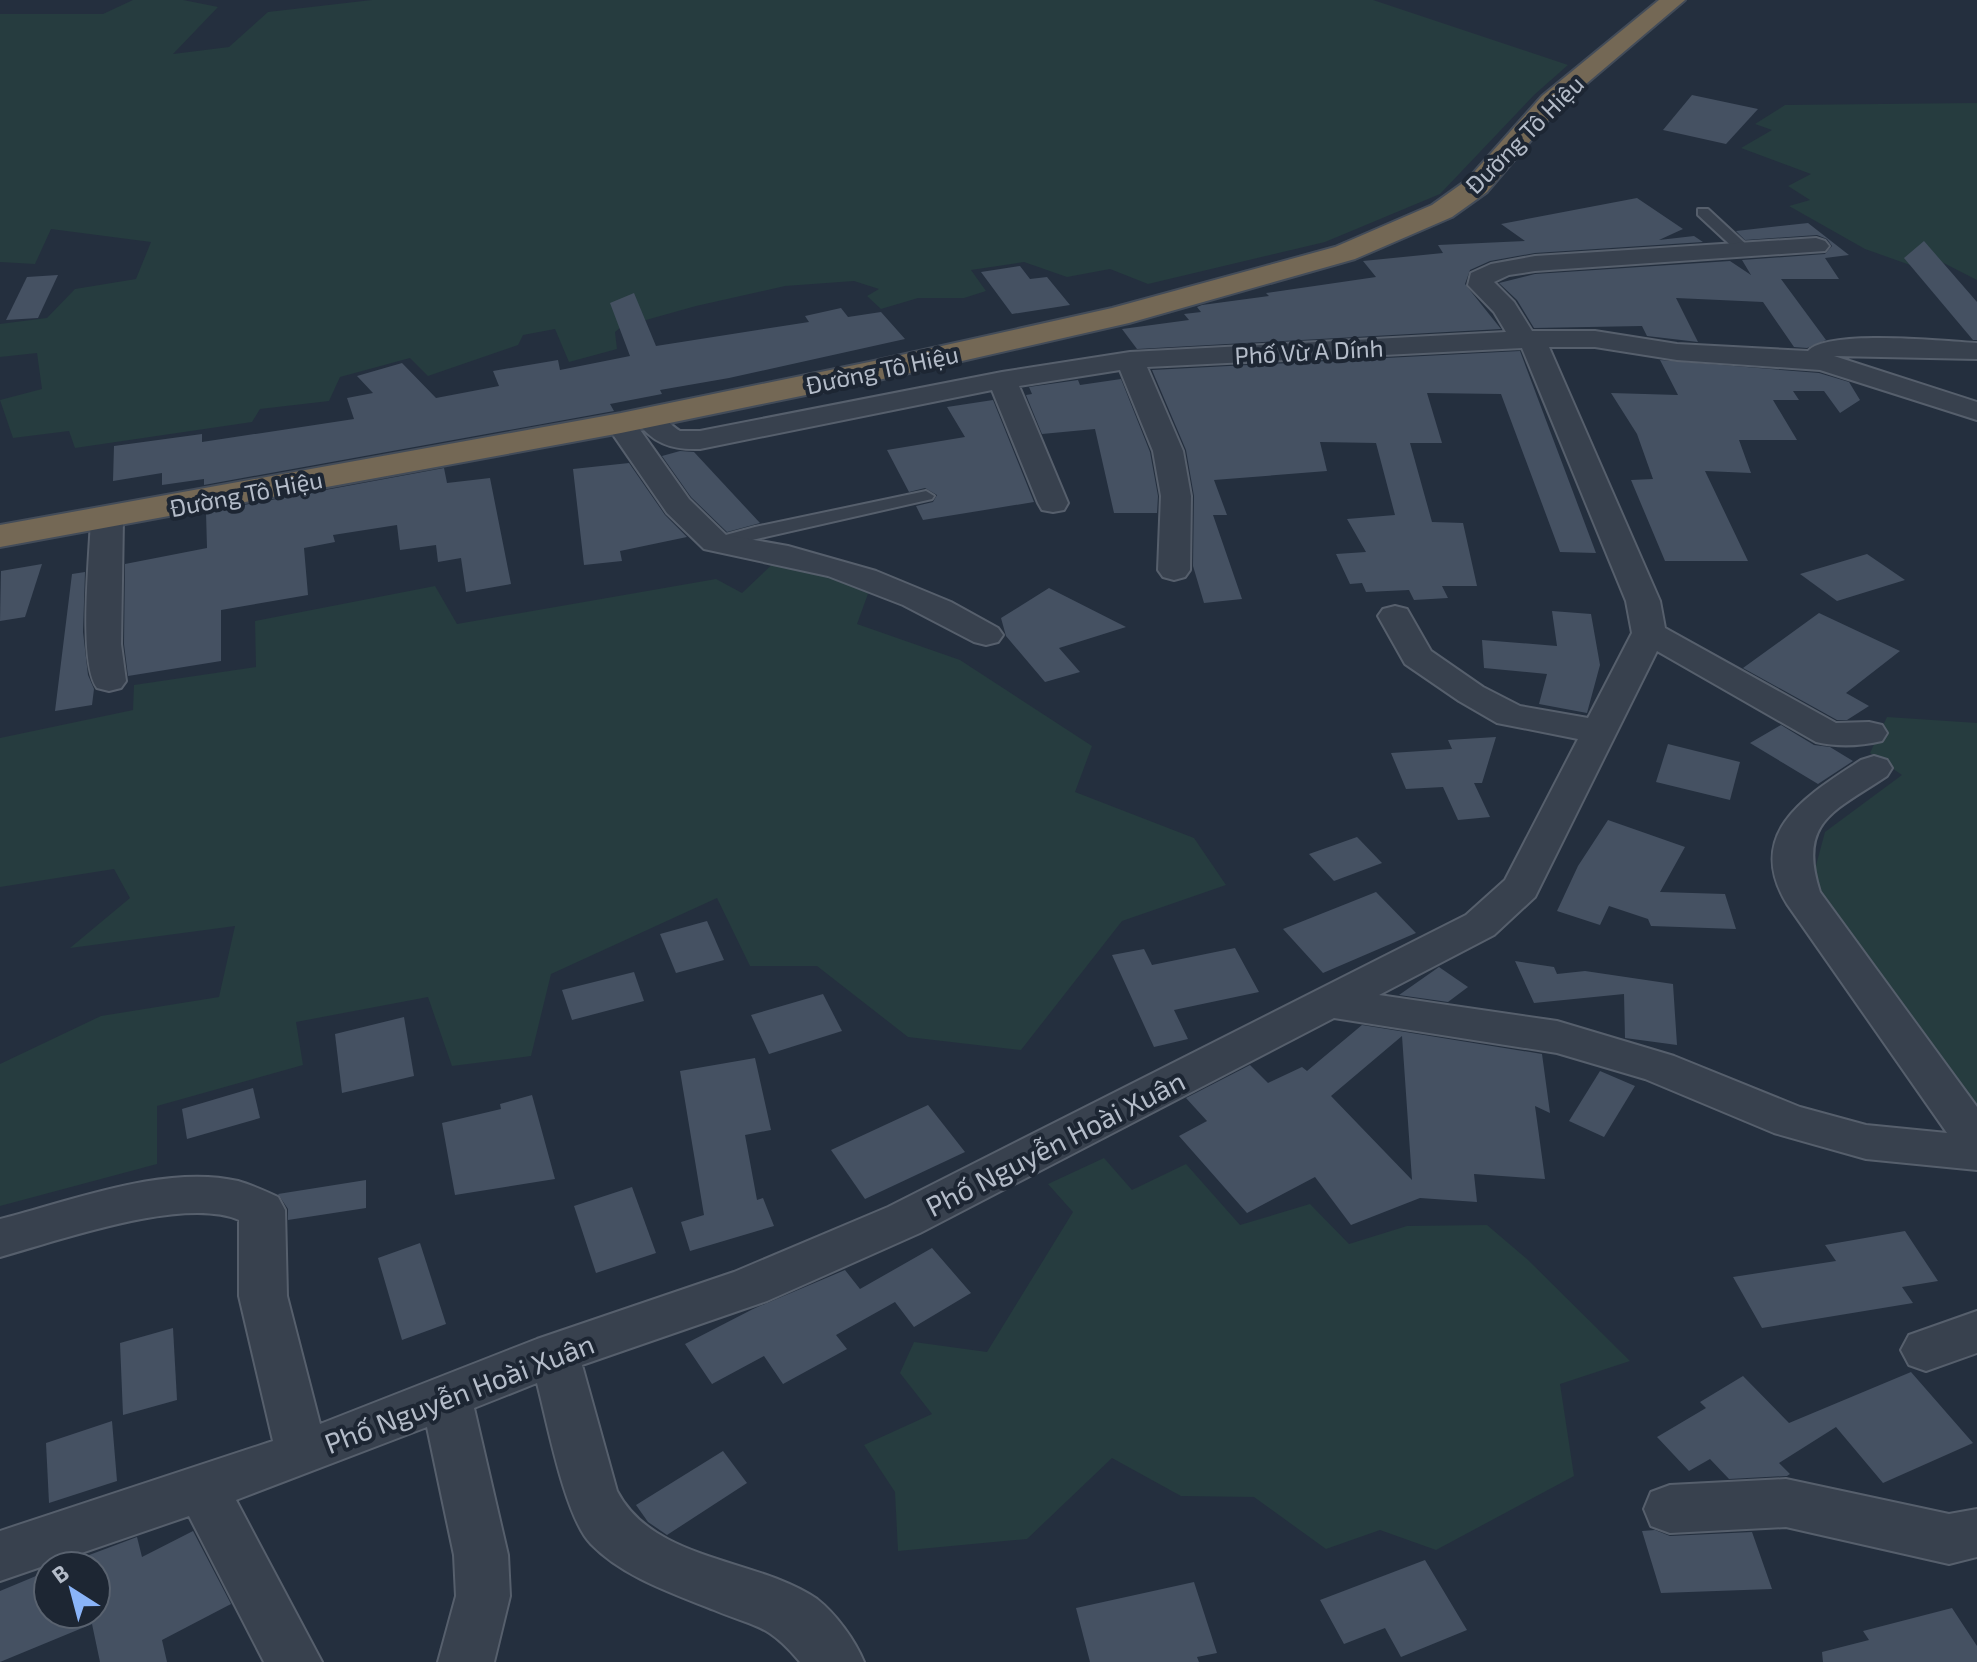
<svg xmlns="http://www.w3.org/2000/svg" width="1977" height="1662" font-family="'Exo 2',sans-serif">
<rect width="100%" height="100%" fill="#242f3e"/>
<g fill="#263c3f">
<polygon points="133,0 183,0 218,7 173,54 229,47 268,12 372,0 1373,0 1568,65 1534,95 1440,194 1325,242 1148,284 1110,269 1067,277 1024,262 971,270 986,291 964,298 918,298 881,309 867,296 879,289 854,281 785,286 696,306 621,327 615,332 617,349 569,362 555,329 523,335 518,345 428,376 410,358 340,377 329,401 260,409 252,422 75,448 69,431 13,438 0,400 42,389 37,353 0,357 0,324 47,318 75,289 136,279 151,242 51,229 35,264 0,262 0,14 103,14"/>
<polygon points="1977,103 1977,280 1930,256 1927,271 1865,249 1789,206 1810,200 1788,186 1811,174 1741,148 1772,130 1755,124 1785,105"/>
<polygon points="778,559 869,591 857,624 960,660 1092,746 1075,792 1194,838 1226,885 1122,921 1021,1050 908,1037 817,966 750,966 717,898 551,974 531,1056 452,1066 428,997 296,1022 303,1065 157,1106 157,1164 0,1206 0,1064 101,1016 219,997 235,926 70,948 130,898 114,869 0,887 0,738 133,710 134,685 256,667 255,621 435,586 457,624 716,579 742,593"/>
<polygon points="1887,717 1977,723 1977,1112 1811,884 1825,832 1902,775 1870,753"/>
<polygon points="1104,1158 1132,1190 1186,1164 1240,1225 1310,1204 1349,1244 1407,1226 1487,1225 1527,1259 1630,1361 1560,1384 1574,1476 1436,1550 1380,1530 1326,1549 1254,1497 1181,1496 1112,1458 1027,1539 898,1551 895,1492 864,1445 932,1414 900,1373 914,1342 987,1352 1073,1212 1048,1184"/>
</g>
<g fill="#455162" fill-rule="evenodd">
<polygon points="1692,95 1758,109 1726,144 1663,130"/>
<polygon points="1637,198 1683,229 1659,240 1694,236 1703,242 1535,253 1490,261 1470,270 1465,284 1501,329 1137,349 1122,329 1189,320 1184,314 1201,312 1197,307 1202,305 1269,296 1266,293 1376,277 1363,261 1443,253 1438,245 1525,241 1501,224"/>
<polygon points="1808,223 1849,255 1825,258 1839,279 1781,279 1826,340 1807,348 1794,347 1763,302 1676,298 1698,342 1647,336 1642,326 1534,328 1517,300 1499,283 1535,274 1730,261 1751,275 1742,260 1825,254 1832,246 1827,239 1817,235 1745,240 1736,231"/>
<polygon points="1924,241 1977,302 1977,340 1973,340 1904,258"/>
<polygon points="1020,266 1030,279 1047,277 1070,305 1012,314 981,272"/>
<polygon points="58,275 38,318 6,320 27,277"/>
<polygon points="634,293 656,346 809,322 805,316 841,308 848,317 881,312 905,339 729,378 660,390 662,394 610,404 614,411 204,485 204,479 162,485 162,473 113,481 114,446 202,434 202,442 354,419 347,398 373,393 357,376 402,363 436,398 499,386 493,371 558,360 560,370 630,356 610,303"/>
<polygon points="1520,351 1596,553 1560,552 1501,394 1427,393 1442,443 1410,443 1432,522 1463,523 1477,586 1442,586 1448,598 1414,600 1409,590 1366,592 1362,583 1350,584 1336,554 1366,552 1347,519 1395,515 1376,443 1320,442 1327,471 1214,480 1227,515 1213,515 1242,599 1204,603 1193,566 1194,496 1186,450 1152,370"/>
<polygon points="1660,360 1819,373 1849,382 1860,400 1840,413 1824,391 1793,391 1799,400 1773,400 1797,440 1739,440 1751,473 1705,471 1748,561 1665,561 1631,480 1653,479 1637,434 1611,393 1678,395"/>
<polygon points="1121,379 1150,452 1158,496 1157,513 1114,513 1095,429 1042,434 1026,395 1032,394 1029,387 1078,380 1080,385"/>
<polygon points="993,400 1034,502 923,520 916,506 933,502 937,495 925,488 909,492 887,450 965,437 947,407"/>
<polygon points="680,451 694,452 760,523 727,532 691,497 662,456"/>
<polygon points="629,463 665,515 687,537 620,551 622,561 584,565 573,469"/>
<polygon points="444,468 447,483 490,478 511,584 466,592 461,558 438,562 436,545 400,550 397,525 333,535 335,542 304,548 308,595 221,610 221,661 128,676 124,644 125,564 207,548 206,512"/>
<polygon points="1867,554 1905,580 1837,601 1800,574"/>
<polygon points="42,564 25,617 0,621 1,571"/>
<polygon points="85,572 83,632 88,675 94,689 92,705 55,711 72,574"/>
<polygon points="1049,588 1126,627 1059,648 1080,672 1045,682 1006,636 1001,618"/>
<polygon points="1552,611 1591,614 1600,665 1587,713 1539,704 1547,674 1484,668 1482,640 1557,646"/>
<polygon points="1819,613 1900,651 1846,693 1869,706 1847,720 1837,720 1743,668"/>
<polygon points="1781,725 1814,745 1830,747 1853,761 1818,784 1750,743"/>
<polygon points="1496,737 1482,783 1474,783 1490,817 1458,820 1443,787 1406,789 1391,753 1452,749 1448,740"/>
<polygon points="1668,744 1740,762 1730,800 1656,782"/>
<polygon points="1608,820 1685,847 1660,892 1725,894 1736,929 1651,926 1648,919 1609,906 1600,925 1557,911 1578,866"/>
<polygon points="1357,837 1382,863 1334,881 1309,854"/>
<polygon points="1376,892 1416,933 1323,973 1283,929"/>
<polygon points="707,921 724,960 676,973 660,934"/>
<polygon points="1235,948 1259,992 1174,1010 1188,1039 1154,1047 1112,955 1144,949 1152,965"/>
<polygon points="1515,961 1554,967 1557,974 1585,971 1673,984 1677,1045 1625,1038 1624,994 1534,1003"/>
<polygon points="1439,967 1468,987 1448,1002 1399,995"/>
<polygon points="634,972 644,1001 572,1020 562,990"/>
<polygon points="823,994 842,1031 769,1054 751,1015"/>
<polygon points="404,1017 414,1076 342,1093 335,1034"/>
<path d="M1362,1025L1542,1054L1550,1113L1535,1106L1545,1179L1474,1174L1477,1202L1420,1198L1351,1225L1315,1177L1247,1213L1179,1136L1207,1121L1186,1098L1250,1065L1268,1083L1302,1067L1307,1071ZM1402,1036L1412,1180L1331,1096Z"/>
<polygon points="755,1058 771,1130 745,1135 757,1200 763,1198 774,1226 690,1251 681,1222 704,1215 680,1071"/>
<polygon points="1600,1071 1635,1086 1604,1137 1569,1121"/>
<polygon points="253,1088 260,1118 187,1139 182,1109"/>
<polygon points="532,1095 555,1179 455,1195 442,1123 501,1109 500,1104"/>
<polygon points="928,1105 965,1152 865,1199 831,1150"/>
<polygon points="366,1180 366,1208 288,1220 288,1209 278,1194"/>
<polygon points="632,1187 656,1253 596,1273 574,1206"/>
<polygon points="1905,1231 1938,1281 1902,1287 1913,1303 1762,1328 1733,1277 1836,1261 1825,1245"/>
<polygon points="420,1243 446,1324 402,1340 378,1258"/>
<polygon points="932,1248 971,1293 914,1327 895,1302 836,1335 847,1349 783,1384 764,1356 712,1384 685,1344 753,1309 845,1270 860,1289"/>
<polygon points="173,1328 177,1400 123,1415 120,1343"/>
<polygon points="1911,1372 1973,1443 1883,1483 1836,1427 1779,1463 1790,1474 1787,1476 1729,1479 1710,1459 1689,1471 1657,1437 1706,1408 1700,1402 1743,1376 1789,1423"/>
<polygon points="112,1421 117,1481 49,1503 46,1443"/>
<polygon points="723,1451 747,1483 667,1535 648,1522 636,1505"/>
<polygon points="1655,1530 1670,1536 1752,1532 1772,1589 1661,1593 1642,1531"/>
<polygon points="193,1531 231,1604 162,1640 167,1662 100,1662 92,1624 0,1662 0,1591 48,1571 48,1614 96,1614 96,1566 60,1566 137,1537 142,1557"/>
<polygon points="1425,1560 1467,1630 1401,1657 1385,1628 1344,1644 1320,1600"/>
<polygon points="1194,1582 1217,1653 1197,1657 1199,1662 1090,1662 1076,1608"/>
<polygon points="1952,1608 1977,1646 1977,1662 1823,1662 1822,1652 1869,1640 1863,1631"/>
</g>
<g fill="none" stroke-linecap="round" stroke-linejoin="round">
<g stroke="#565f6c" stroke-width="4">
<g id="lane">
<polygon points="1698,209 1708,209 1749,247 1749,253 1739,253 1698,215"/>
<polygon points="926,491 934,496 932,499 717,548 709,543 711,539 755,527"/>
</g>
</g>
<g stroke="#565f6c" stroke-width="4">
<g id="street">
<path d="M1816,238L1825,241L1829,246L1825,251L1535,271L1509,275L1494,282L1514,302L1532,331H1595L1677,344L1808,351C1827,329 1944,341 1977,343V359L1834,356L1977,402V420L1820,370L1677,360L1595,347H1549L1660,601L1665,628L1836,723L1869,722L1882,725L1887,733L1882,741C1861,746 1837,747 1816,742L1657,651L1535,897L1494,935L1379,995L1557,1021L1674,1056L1800,1107L1866,1125L1947,1133L1787,904C1743,832 1808,795 1861,760L1874,756L1887,760L1892,768L1887,776C1835,811 1797,821 1820,892L1977,1107V1170L1866,1159L1774,1133L1645,1079L1557,1053L1334,1018L920,1233L767,1301L582,1365L617,1491C654,1562 758,1558 817,1599C836,1614 855,1640 864,1662H800C767,1623 757,1628 714,1610C672,1593 623,1577 591,1544C565,1518 547,1421 537,1383L474,1408L508,1555L510,1596L494,1662H438L456,1596L454,1555L427,1427L236,1500L322,1662H264L189,1516L0,1581V1531L273,1441L239,1296V1220C183,1196 58,1241 0,1257V1219C71,1201 165,1164 238,1181C252,1185 265,1191 278,1197L285,1210L287,1296L320,1424L537,1339L734,1272L888,1207L1466,915L1505,880L1578,739L1497,723L1459,701L1405,664L1378,616L1383,609L1395,606L1407,609L1431,651L1483,687L1520,706L1588,718L1632,633L1626,601L1522,348L1147,367L1183,451L1191,496L1190,570L1185,577L1174,580L1163,577L1158,570L1161,496L1153,451L1120,370L1019,386L1068,503L1064,510L1053,512L1042,510L1038,503L992,390L700,449C670,450 652,443 634,418L639,412C660,407 664,421 680,431H700L1002,372L1130,352L1506,332L1494,312L1468,285L1471,273L1491,264L1535,256Z"/>
<polygon points="621,414 631,417 689,499 726,535 788,546 876,571 951,602 998,628 1003,635 998,642 986,645 974,642 903,605 828,576 704,549 667,513 614,436 606,423 611,417"/>
<path d="M107,509L118,511L123,518L121,644L126,681L121,688L109,691L97,688C78,662 90,554 91,518L96,511Z"/>
<polygon points="1977,1311 1977,1353 1926,1371 1909,1365 1901,1350 1909,1335"/>
<polygon points="1786,1479 1949,1514 1977,1509 1977,1557 1949,1564 1786,1527 1670,1533 1651,1526 1644,1509 1651,1492 1670,1485"/>
</g>
</g>
<g stroke="#434c59" stroke-width="4">
<polygon id="highway" points="1659,0 1685,0 1560,106 1487,192 1452,217 1355,259 1129,323 874,381 621,433 0,547 0,525 621,413 874,361 1112,308 1335,247 1432,205 1467,180 1542,96"/>
</g>
<use href="#lane" fill="#38414e" fill-rule="evenodd"/>
<use href="#street" fill="#38414e" fill-rule="evenodd"/>
<use href="#highway" fill="#746855" fill-rule="evenodd"/>
</g>
<g text-anchor="middle" dominant-baseline="central" stroke-width="8" stroke-linejoin="round" paint-order="stroke">
<g font-size="24" fill="#b4bcc9" stroke="#1d2633">
<text transform="translate(1524 134) rotate(-45)">Đường Tô Hiệu</text>
<text transform="translate(1309 351) rotate(-3)">Phố Vừ A Dính</text>
<text transform="translate(882 369) rotate(-12)">Đường Tô Hiệu</text>
<text transform="translate(246 493) rotate(-11)">Đường Tô Hiệu</text>
</g>
<g font-size="28" fill="#b4bcc9" stroke="#1d2633">
<text transform="translate(1055 1143) rotate(-27)">Phố Nguyễn Hoài Xuân</text>
<text transform="translate(459 1393) rotate(-21)">Phố Nguyễn Hoài Xuân</text>
</g>
</g>
<g transform="translate(72 1590) rotate(324)"><circle r="38" fill="#1d2633" stroke="#59626f" stroke-width="2"/>
<path d="M0-6L14 30L0 20L-14 30Z" fill="#8ab4f8"/>
<text y="-12" font-size="22" font-weight="bold" text-anchor="middle" fill="#b4bcc9">B</text>
</g>
</svg>
